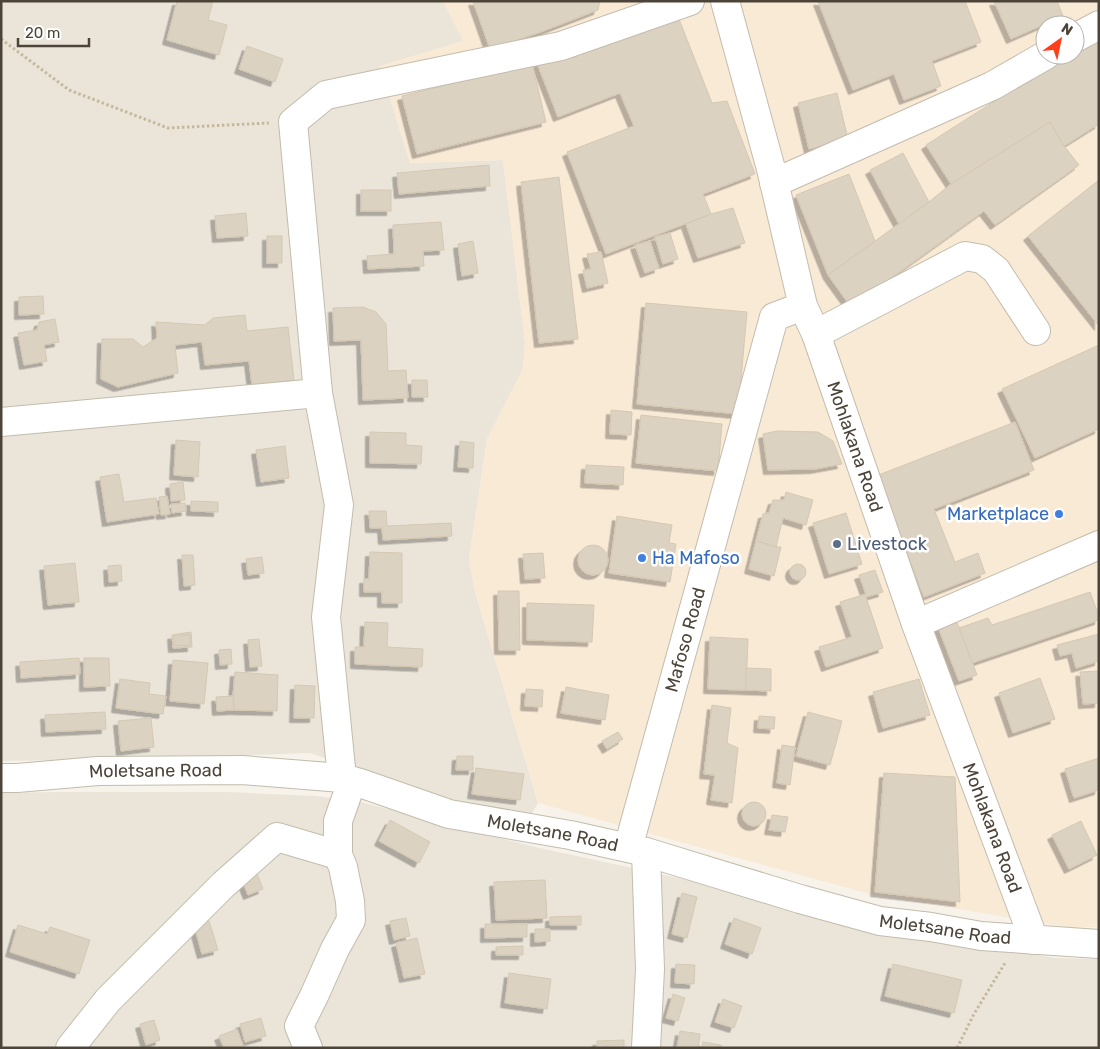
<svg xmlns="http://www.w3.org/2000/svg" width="1100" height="1049" font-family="Rubik,sans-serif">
<defs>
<filter id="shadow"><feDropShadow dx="-4.5" dy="4.5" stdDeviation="0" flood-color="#0004"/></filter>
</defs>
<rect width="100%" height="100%" fill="#f7f3eb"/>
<g fill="#ebe5d9">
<polygon points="1,1 443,1 464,41 380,66 410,163 503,160 525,343 523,369 487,439 469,559 475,592 538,803 531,815 463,805 310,753 177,758 1,761"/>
<polygon points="53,792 227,792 316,796 361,802 535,847 697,882 919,936 1056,958 1099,959 1099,1048 1,1048 1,793"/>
</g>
<path fill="#f9ead6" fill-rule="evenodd" d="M443,1H1099V927H1065L870,894L538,803L475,592L469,559L487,439L523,369L525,343L503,160L410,163L380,66L463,41ZM1045,25H1075V55H1045Z"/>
<g fill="#dcd2c2" stroke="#d5c8b2" filter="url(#shadow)">
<polygon points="177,1 213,1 208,20 227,25 219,55 167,40"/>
<polygon points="473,1 600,1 598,10 538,33 490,49"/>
<polygon points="818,1 965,1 981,42 932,61 941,86 904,100 894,74 853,90"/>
<polygon points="994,1 1057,1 1063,16 1011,39"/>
<polygon points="675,9 712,103 727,101 755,174 703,194 711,214 606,254 567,152 634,126 620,93 558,117 537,63"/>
<polygon points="1099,35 1099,124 1064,146 1050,122 951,184 926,145 1067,55 1075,55 1075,50"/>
<polygon points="247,46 283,59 275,82 239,69"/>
<polygon points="532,64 546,122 417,154 402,96"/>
<polygon points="837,93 848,139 809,149 798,103"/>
<polygon points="1050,122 1064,146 1079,165 995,225 984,211 851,307 828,275 929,202 951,184"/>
<polygon points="903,153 929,202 899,224 870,170"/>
<polygon points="489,165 490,186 399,194 397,173"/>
<polygon points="849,174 875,241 828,275 796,195"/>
<polygon points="559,177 578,339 539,343 521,182"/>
<polygon points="1099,180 1099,326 1028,236"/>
<rect x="361" y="190" width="30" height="21"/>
<polygon points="733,208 745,243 698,258 686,224 711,214"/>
<polygon points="246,213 248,236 217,238 215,216"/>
<polygon points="441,222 444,250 423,251 424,266 368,269 367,256 394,254 393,225"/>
<polygon points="670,233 678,259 663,264 655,237"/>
<rect x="267" y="236" width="15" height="27"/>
<polygon points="473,241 478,273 462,276 458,244"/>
<polygon points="650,241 659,268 645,273 635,245"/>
<polygon points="601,252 608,283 587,288 583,270 591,269 587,254"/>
<polygon points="43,296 44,314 19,315 19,297"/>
<polygon points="646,303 747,312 738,414 637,404"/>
<polygon points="363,307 376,312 386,324 388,371 406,370 408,398 363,400 361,340 334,341 333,308"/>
<polygon points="245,315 247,331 288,327 294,380 252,385 249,361 205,365 202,342 175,345 178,373 118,387 101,379 102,339 133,339 143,347 157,338 156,322 205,325 213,318"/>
<polygon points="55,319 59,342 44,345 47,361 24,365 18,333 37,330 39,322"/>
<polygon points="1099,345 1099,429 1035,458 1002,389"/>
<polygon points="412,380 427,380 428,397 412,397"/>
<polygon points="611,410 632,412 631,435 610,434"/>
<polygon points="641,415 722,424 718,471 636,463"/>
<polygon points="1015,422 1034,470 934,509 955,562 978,553 985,573 924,597 876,476"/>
<polygon points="777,431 818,432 833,441 842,464 815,469 768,470 763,434"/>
<polygon points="370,432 406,433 406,445 422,446 421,464 370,463"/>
<polygon points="176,440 200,442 198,477 174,475"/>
<polygon points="460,441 474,443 473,468 458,467"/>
<polygon points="285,446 289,478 261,482 256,450"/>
<polygon points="586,465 624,467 623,485 585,483"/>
<polygon points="119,474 124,502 156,498 159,514 107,522 100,477"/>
<polygon points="183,482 185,500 171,501 170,484"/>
<polygon points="786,492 813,500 806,525 783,518 776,547 756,541 763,514 769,513 773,500 784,500"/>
<polygon points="167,496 170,514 161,515 159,497"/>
<polygon points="191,501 218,502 218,512 191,511"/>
<polygon points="185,503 186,511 172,513 171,504"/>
<polygon points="369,511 386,511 387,526 451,523 452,536 383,540 382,528 370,528"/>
<polygon points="846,513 862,564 829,574 813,523"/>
<polygon points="617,516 672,525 669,543 676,544 670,582 609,573"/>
<polygon points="756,541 776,547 781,547 774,576 749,569"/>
<circle cx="593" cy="560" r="15"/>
<polygon points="370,552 402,553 402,603 382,603 382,592 364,592 364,579 369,579"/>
<polygon points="543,553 545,578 525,579 523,554"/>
<polygon points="182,555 193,555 195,585 184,586"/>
<polygon points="262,557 264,573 248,575 246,559"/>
<polygon points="75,563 79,602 48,605 44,566"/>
<circle cx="798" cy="572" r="8"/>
<polygon points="121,565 122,581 109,582 108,566"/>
<polygon points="875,570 883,592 866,597 883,648 826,667 819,647 852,637 840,602 866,594 859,575"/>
<polygon points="498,591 519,591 520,650 499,650"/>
<polygon points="1090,592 1099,616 1099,620 972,663 959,628 988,618 992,625"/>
<polygon points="527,603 594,605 592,642 527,640"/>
<polygon points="956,620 977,675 959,681 938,627"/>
<polygon points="365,622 388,623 387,647 423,649 422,667 355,664 355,647 364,647"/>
<polygon points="191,632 192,647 173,648 172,635"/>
<polygon points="1099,634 1099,661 1076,668 1072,653 1060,656 1057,645"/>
<polygon points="174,635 190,635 190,646 174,645"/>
<polygon points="710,637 748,639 746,690 708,689"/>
<polygon points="259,639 262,666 250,667 248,640"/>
<polygon points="231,649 232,664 220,665 219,650"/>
<polygon points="79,658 80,674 21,678 20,662"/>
<polygon points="84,658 109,658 110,686 84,687"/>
<polygon points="173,660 208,663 204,704 170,701"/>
<polygon points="746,668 771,669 771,691 746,690"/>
<polygon points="1099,671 1099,703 1083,704 1080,672"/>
<polygon points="235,672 278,675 277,711 234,710 233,696"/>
<polygon points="1040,678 1055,719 1013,733 999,693"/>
<polygon points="120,679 150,683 149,694 166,696 163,714 116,708"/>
<polygon points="919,679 930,715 883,728 873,692"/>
<polygon points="295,685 315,686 314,718 294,718"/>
<polygon points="566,687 609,695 605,720 561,713"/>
<polygon points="526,689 543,690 542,707 525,706"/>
<polygon points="233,696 234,710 217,711 216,697"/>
<polygon points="712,705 731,708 727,743 738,748 732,803 711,800 715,775 704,774"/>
<polygon points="105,712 106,729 46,732 45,715"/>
<polygon points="808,712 842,721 830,765 796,756"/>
<polygon points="759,716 775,717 774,729 758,728"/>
<polygon points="151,718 154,747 121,751 118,721"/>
<polygon points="618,732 623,739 607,749 602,741"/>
<polygon points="782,745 795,747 790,785 777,783"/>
<polygon points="457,756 473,756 473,770 456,770"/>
<polygon points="1099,758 1099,790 1074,798 1065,769"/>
<polygon points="476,768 524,774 520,800 472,794"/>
<polygon points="884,773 955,777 960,902 875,892"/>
<circle cx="754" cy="814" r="12"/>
<polygon points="772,815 788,817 785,832 769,830"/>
<polygon points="390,820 430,842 419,863 379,841"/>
<polygon points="1081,821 1097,855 1069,869 1052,835"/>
<polygon points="254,866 263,889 248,895 239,872"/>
<polygon points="545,880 547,918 496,920 494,882"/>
<polygon points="682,893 697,897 687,938 672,934"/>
<polygon points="581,916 581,925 550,925 550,917"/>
<polygon points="406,918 410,936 394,940 390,921"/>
<polygon points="734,918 761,928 752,954 725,944"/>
<polygon points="209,921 218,950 202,954 194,925"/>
<polygon points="485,924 527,924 527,937 485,938"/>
<polygon points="18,925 47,934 50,927 90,940 79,974 10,952"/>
<polygon points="535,929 550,929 550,941 535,942"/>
<polygon points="417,938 425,974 404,978 396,943"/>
<polygon points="523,946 523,955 496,955 496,947"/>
<polygon points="676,964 695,965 694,984 675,983"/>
<polygon points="893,964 962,980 954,1013 885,996"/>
<polygon points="509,973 551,979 547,1009 505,1003"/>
<polygon points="673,994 685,998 678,1021 666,1018"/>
<polygon points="723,999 742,1006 734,1028 715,1022"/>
<polygon points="261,1018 266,1036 245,1042 240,1024"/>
<polygon points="154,1020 160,1040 146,1045 140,1024"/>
<polygon points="237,1029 244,1048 224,1048 219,1036"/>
<polygon points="680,1031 700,1034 698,1048 677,1048"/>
<polygon points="624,1040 624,1048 597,1048 597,1041"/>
<polygon points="703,1042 721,1045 721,1048 702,1048"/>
</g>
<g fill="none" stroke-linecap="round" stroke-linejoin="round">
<g stroke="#c3bcad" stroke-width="30">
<g id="minor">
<path id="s1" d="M725,1L771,169L803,306L816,334L916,624L1034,940"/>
<polyline points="1075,38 1099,25"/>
<polyline points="774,183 992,86 1046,55"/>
<polyline points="816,334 965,256 982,259 996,270 1036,331"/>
<polyline points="1,422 318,393"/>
<polyline points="916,624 1099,545"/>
<path id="s2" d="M1,778H17L98,771L242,770L342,778L360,783L449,814L570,835L646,852L800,899L880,921L931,927L981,936L1099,944"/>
<polyline points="342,778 326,617 339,505 318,393 293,122 326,95 561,46 690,1"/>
<path id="s3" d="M628,848L774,317L803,306"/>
<polyline points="70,1048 108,1000 223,885 277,837 338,855"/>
<polyline points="308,1048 299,1026 314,996 335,949 351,920 350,901 343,867 338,855 338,821 352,781"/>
<polyline points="646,1048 650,969 646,852"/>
</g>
</g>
<g stroke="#c6b89d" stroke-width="3" stroke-dasharray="2.5 2.5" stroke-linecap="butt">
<polyline points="1,39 69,90 168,128 269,123"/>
<polyline points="957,1048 974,1014 1005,963"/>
</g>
<use href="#minor" stroke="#fff" stroke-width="28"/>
</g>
<g fill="#3f7fe0" stroke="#fff" stroke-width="2">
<circle cx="1059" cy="514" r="5"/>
<circle cx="642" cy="558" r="5"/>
</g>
<circle fill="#5c6f8a" stroke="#fff" stroke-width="2" cx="837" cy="544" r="5"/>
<g text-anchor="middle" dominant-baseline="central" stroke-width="5" stroke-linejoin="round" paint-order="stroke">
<g font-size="18" fill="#4c4438" stroke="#fff">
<text stroke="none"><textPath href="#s1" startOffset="465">Mohlakana Road</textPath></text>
<text stroke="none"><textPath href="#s3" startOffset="216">Mafoso Road</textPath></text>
<text stroke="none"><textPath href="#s2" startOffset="155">Moletsane Road</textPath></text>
<text stroke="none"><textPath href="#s1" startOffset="870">Mohlakana Road</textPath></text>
<text stroke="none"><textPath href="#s2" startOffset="560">Moletsane Road</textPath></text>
<text stroke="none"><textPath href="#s2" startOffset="965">Moletsane Road</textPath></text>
</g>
<g font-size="18" fill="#366cbe" stroke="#fff" text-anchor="end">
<text x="1049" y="514">Marketplace</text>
<text x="652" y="558" text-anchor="start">Ha Mafoso</text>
</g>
<g font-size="18" fill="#4e5e75" stroke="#fff" text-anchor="start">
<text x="847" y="544">Livestock</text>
</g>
</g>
<rect width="1100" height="1049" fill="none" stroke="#4c4438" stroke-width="5"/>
<g transform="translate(1060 40) rotate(33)"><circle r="24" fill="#ffffff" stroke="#b7b4af"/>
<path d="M0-4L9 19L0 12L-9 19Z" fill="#ff3e1a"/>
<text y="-8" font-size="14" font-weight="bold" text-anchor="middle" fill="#4c4438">N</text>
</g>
<path d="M18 38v8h71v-8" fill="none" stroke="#4c4438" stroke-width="2.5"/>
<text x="25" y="38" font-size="15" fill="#4c4438" stroke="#ffffff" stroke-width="4" paint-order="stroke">20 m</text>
</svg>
